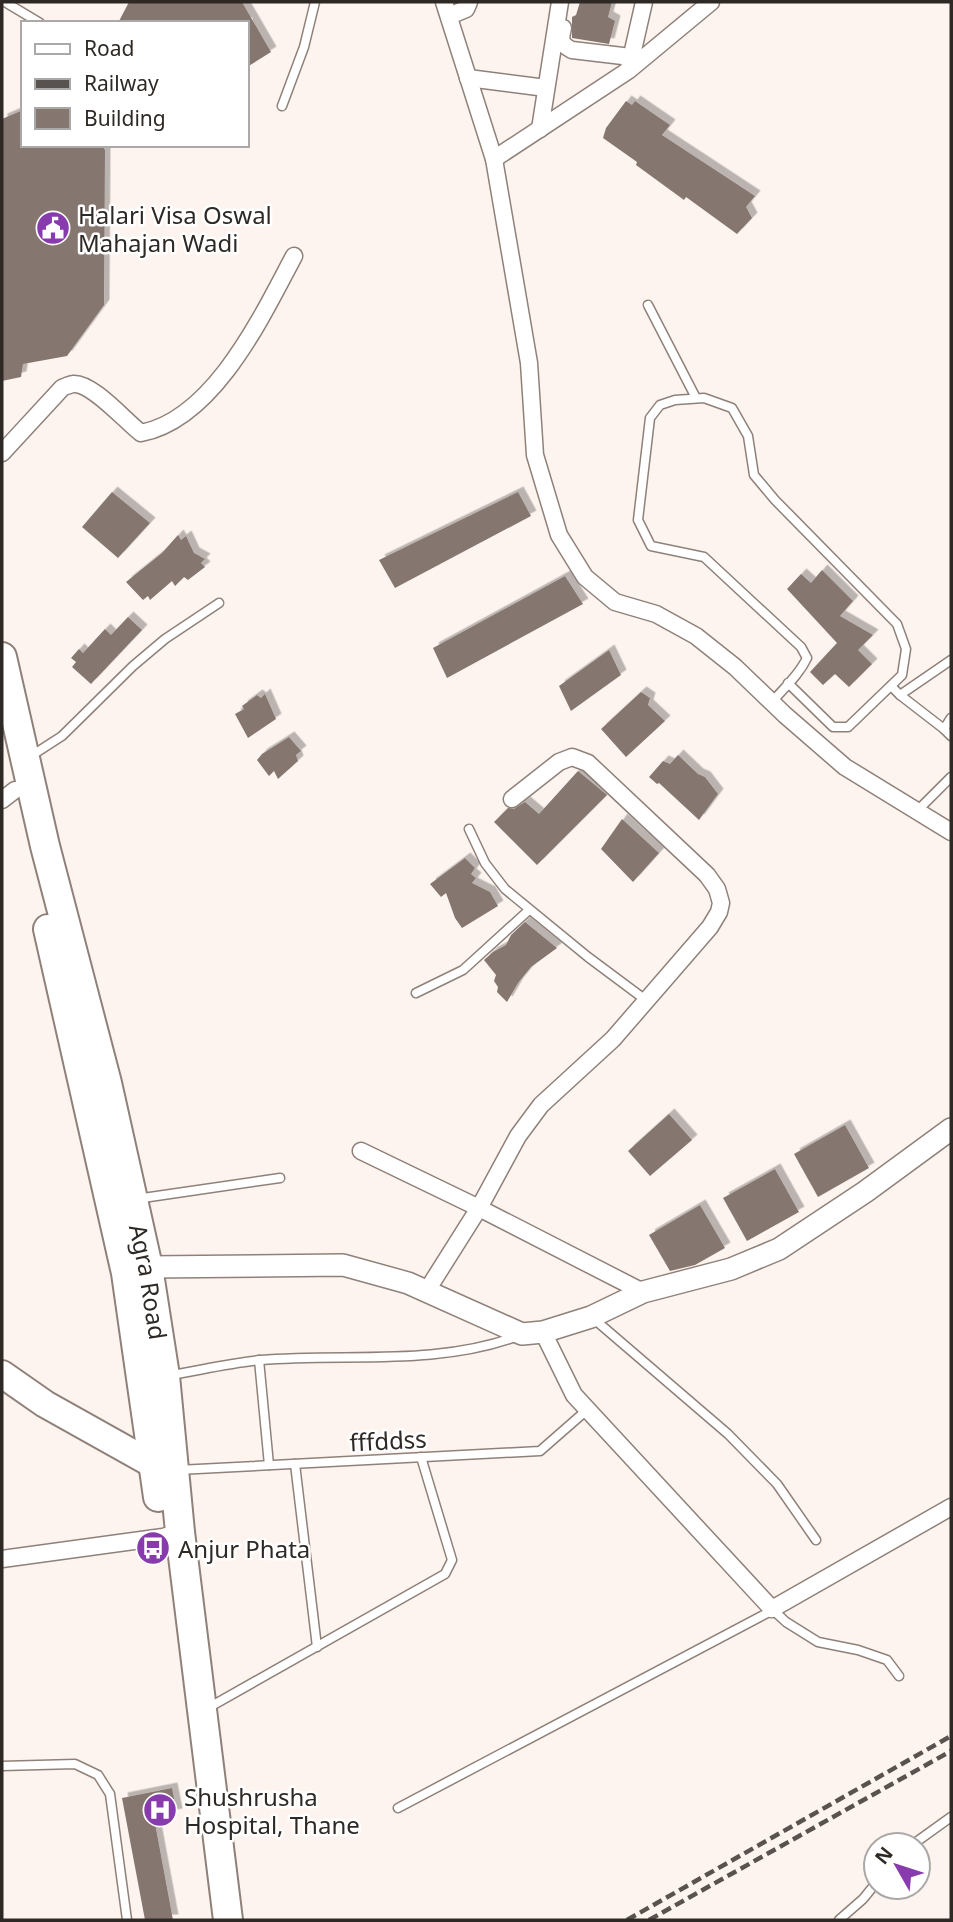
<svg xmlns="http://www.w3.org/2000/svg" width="953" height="1922" font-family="'Noto Sans',sans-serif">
<defs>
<filter id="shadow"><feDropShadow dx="5.5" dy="-5.5" stdDeviation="0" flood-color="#0004"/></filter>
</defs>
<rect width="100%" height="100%" fill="#fdf4ef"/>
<g fill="#857770" filter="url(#shadow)">
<polygon points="129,2 242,2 271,52 247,67 247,23 118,23"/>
<polygon points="580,2 612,2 608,17 615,21 609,44 572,38 572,17 576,15"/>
<polygon points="626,101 632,105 635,101 670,125 662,135 755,196 746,207 752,218 737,234 686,197 684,200 636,165 637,162 603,138 606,128"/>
<polygon points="23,110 23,145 102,145 105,150 104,305 67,356 23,364 21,377 2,381 2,119"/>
<polygon points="112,492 150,523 118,558 82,527"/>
<polygon points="518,492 531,516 395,588 379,560"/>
<polygon points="178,535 181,540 186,536 194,553 205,559 201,563 205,567 188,580 184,577 175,586 172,581 150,600 148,596 143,600 126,582 162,553"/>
<polygon points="822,570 853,601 840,616 873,635 858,650 872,664 849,687 835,674 823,685 810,672 837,643 787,589 801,574 811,583"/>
<polygon points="565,576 583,604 447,678 433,648"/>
<polygon points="128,617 142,630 91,684 72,667 76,662 71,658 79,649 83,653 105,629 111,635"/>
<polygon points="609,650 621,675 571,711 559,686"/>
<polygon points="641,692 650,698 648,705 665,721 626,757 601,729"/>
<polygon points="265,694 276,719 248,738 235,714 244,709 242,706 257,695 261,698"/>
<polygon points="289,737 301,751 296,755 298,761 278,779 274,771 269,776 257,760 262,754"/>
<polygon points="678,755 698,774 705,777 718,794 699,820 659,783 657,784 649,777 663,761 670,764"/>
<polygon points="578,771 607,795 537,865 494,822 508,808 514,809 525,802 539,814"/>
<polygon points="622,819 659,853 633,882 601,849"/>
<polygon points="465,858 475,868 471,874 476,878 472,883 490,892 498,906 462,928 455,918 446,893 441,897 430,884"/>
<polygon points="525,922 557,948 531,967 518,983 507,1002 497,992 498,987 494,981 496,975 484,960 493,952 506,945 511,935"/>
<polygon points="669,1114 692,1140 650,1176 628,1151"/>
<polygon points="845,1125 869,1168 818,1197 794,1154"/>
<polygon points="775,1169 799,1212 747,1241 723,1198"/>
<polygon points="700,1205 725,1248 695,1265 670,1271 649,1235"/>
<polygon points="172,1788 177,1814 154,1818 173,1920 145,1920 122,1798"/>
</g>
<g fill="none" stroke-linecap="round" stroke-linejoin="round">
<g stroke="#8f8179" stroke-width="11">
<g id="service">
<polyline points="5,2 40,23"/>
<polyline points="282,106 304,47 315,2"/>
<polyline points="648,305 696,398"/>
<polyline points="891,686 900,695 951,660"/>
<polyline points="900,695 944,729"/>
<path d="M772,702C784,688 799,675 807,658L801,647L704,557L651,546L638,520L650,418L660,405L675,400L704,398L732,408L748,436L754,475L775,500L897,624L906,649L902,675L848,727H833L788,683"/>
<polyline points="951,718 944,729 951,736"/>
<polyline points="31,756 62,736 133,666 165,639 219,603"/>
<polyline points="917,811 951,777"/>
<polyline points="469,829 485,863 505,889 588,957 647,1001"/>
<polyline points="416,993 463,970 529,910"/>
<polyline points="136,1199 280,1178"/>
<polyline points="594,1319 728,1434 777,1484 816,1540"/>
<polyline points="259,1360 269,1465"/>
<path d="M171,1375C201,1370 231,1363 261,1360C345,1353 435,1366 515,1337"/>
<polyline points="295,1464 317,1647"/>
<polyline points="178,1470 540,1451 588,1409"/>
<polyline points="772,1609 786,1622 818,1642 858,1650 887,1660 899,1676"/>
<polyline points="208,1708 445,1574 452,1560 421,1457"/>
<polyline points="2,1766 75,1764 98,1775 110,1794 127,1920"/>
<polyline points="398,1808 773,1610"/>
<polyline points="912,1845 951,1817"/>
<polyline points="839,1920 863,1899 876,1883"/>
</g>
</g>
<g stroke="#8f8179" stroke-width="19">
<g id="minor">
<polyline points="444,2 494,159 529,363 535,455 559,535 585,577 615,602 656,614 696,636 735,667 785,715 845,767 951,832"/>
<polyline points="449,16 466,9 469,2"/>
<path d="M563,28C560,40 560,44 572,50L631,57"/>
<polyline points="629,68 644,2"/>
<polyline points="468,78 546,88"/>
<polyline points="540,129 560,2"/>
<polyline points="494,159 629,70 711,2"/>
<path d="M2,453L62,388C63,387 72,384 73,384C92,382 126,422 141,433C214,419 262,316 294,256"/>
<polyline points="2,800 15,790"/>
<polyline points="361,1151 479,1208 643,1292"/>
<polyline points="426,1292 479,1208 518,1136 541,1105 613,1039 710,927 719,912 721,903 717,889 707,875 588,763 572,757 559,762 512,799"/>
<polyline points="543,1332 574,1395 772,1609 951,1507"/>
<polyline points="2,1559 163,1537 180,1532"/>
</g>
</g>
<g stroke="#8f8179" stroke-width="24">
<polyline id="tertiary" points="135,1271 148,1267 343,1265 408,1283 522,1334 543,1332 591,1317 643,1292 731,1269 779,1249 865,1192 951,1129"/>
</g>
<g stroke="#8f8179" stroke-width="30">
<polyline id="primary" points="2,1374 45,1404 154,1465 169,1468"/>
</g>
<g stroke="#8f8179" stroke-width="32">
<g id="trunk">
<path id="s1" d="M2,657L45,846L107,1083L148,1267L165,1376L180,1532L228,1920"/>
<polyline points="48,929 126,1273 158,1497"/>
</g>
</g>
<use href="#service" stroke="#fff" stroke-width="8"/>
<use href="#minor" stroke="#fff" stroke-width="16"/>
<use href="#tertiary" stroke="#fff" stroke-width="21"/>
<use href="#primary" stroke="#fff" stroke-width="26"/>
<use href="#trunk" stroke="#fff" stroke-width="28"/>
<g stroke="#59534f" stroke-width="4.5" stroke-dasharray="10 5" stroke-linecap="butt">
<polyline points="627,1920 951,1736"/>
<polyline points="649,1920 951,1751"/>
</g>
</g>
<defs>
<g id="civic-disc" transform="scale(1.75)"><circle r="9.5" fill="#883bac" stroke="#fff"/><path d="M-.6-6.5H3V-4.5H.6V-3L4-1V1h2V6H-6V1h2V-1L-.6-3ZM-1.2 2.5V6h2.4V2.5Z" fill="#fff"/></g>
<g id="bus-disc" transform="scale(1.75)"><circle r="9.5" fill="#883bac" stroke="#fff"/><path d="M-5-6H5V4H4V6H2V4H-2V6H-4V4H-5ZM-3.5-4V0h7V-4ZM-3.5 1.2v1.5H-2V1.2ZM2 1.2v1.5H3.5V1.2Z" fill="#fff"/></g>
<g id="hospital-disc" transform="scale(1.75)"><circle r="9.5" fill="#883bac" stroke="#fff"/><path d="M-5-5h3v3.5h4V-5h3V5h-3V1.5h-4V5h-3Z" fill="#fff"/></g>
</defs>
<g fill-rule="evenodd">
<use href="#civic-disc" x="53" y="228"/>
<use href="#bus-disc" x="153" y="1548"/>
<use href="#hospital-disc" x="160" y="1810"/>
</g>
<g text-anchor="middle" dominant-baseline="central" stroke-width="5" stroke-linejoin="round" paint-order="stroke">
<g font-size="24" fill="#2e2925" stroke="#fff" text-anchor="start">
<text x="78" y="214">Halari Visa Oswal<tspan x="78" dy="28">Mahajan Wadi</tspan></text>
<text x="178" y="1548">Anjur Phata</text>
<text x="184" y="1796">Shushrusha<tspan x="184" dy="28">Hospital, Thane</tspan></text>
</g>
<g font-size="24" fill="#2e2925" stroke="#fff">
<text stroke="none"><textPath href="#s1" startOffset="642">Agra Road</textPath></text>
<text transform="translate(388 1440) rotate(-3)">fffddss</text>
</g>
</g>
<rect width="953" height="1922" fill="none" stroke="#2e2925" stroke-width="7"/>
<rect x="21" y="21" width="228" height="126" fill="#ffffff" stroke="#aba9a8" stroke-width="2"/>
<rect x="35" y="44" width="35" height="10" fill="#ffffff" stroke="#aba9a8" stroke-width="2"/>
<text x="84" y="56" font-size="21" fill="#2e2925">Road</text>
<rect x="35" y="79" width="35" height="10" fill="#59534f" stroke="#aba9a8" stroke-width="2"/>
<text x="84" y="91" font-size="21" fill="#2e2925">Railway</text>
<rect x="35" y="108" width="35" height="21" fill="#857770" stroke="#aba9a8" stroke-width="2"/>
<text x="84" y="126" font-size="21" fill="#2e2925">Building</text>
<g transform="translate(897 1866) rotate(309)"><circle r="33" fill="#ffffff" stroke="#aba9a8" stroke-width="2"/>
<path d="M0-5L12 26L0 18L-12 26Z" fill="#883bac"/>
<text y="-10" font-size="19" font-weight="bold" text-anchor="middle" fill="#2e2925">N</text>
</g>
</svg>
